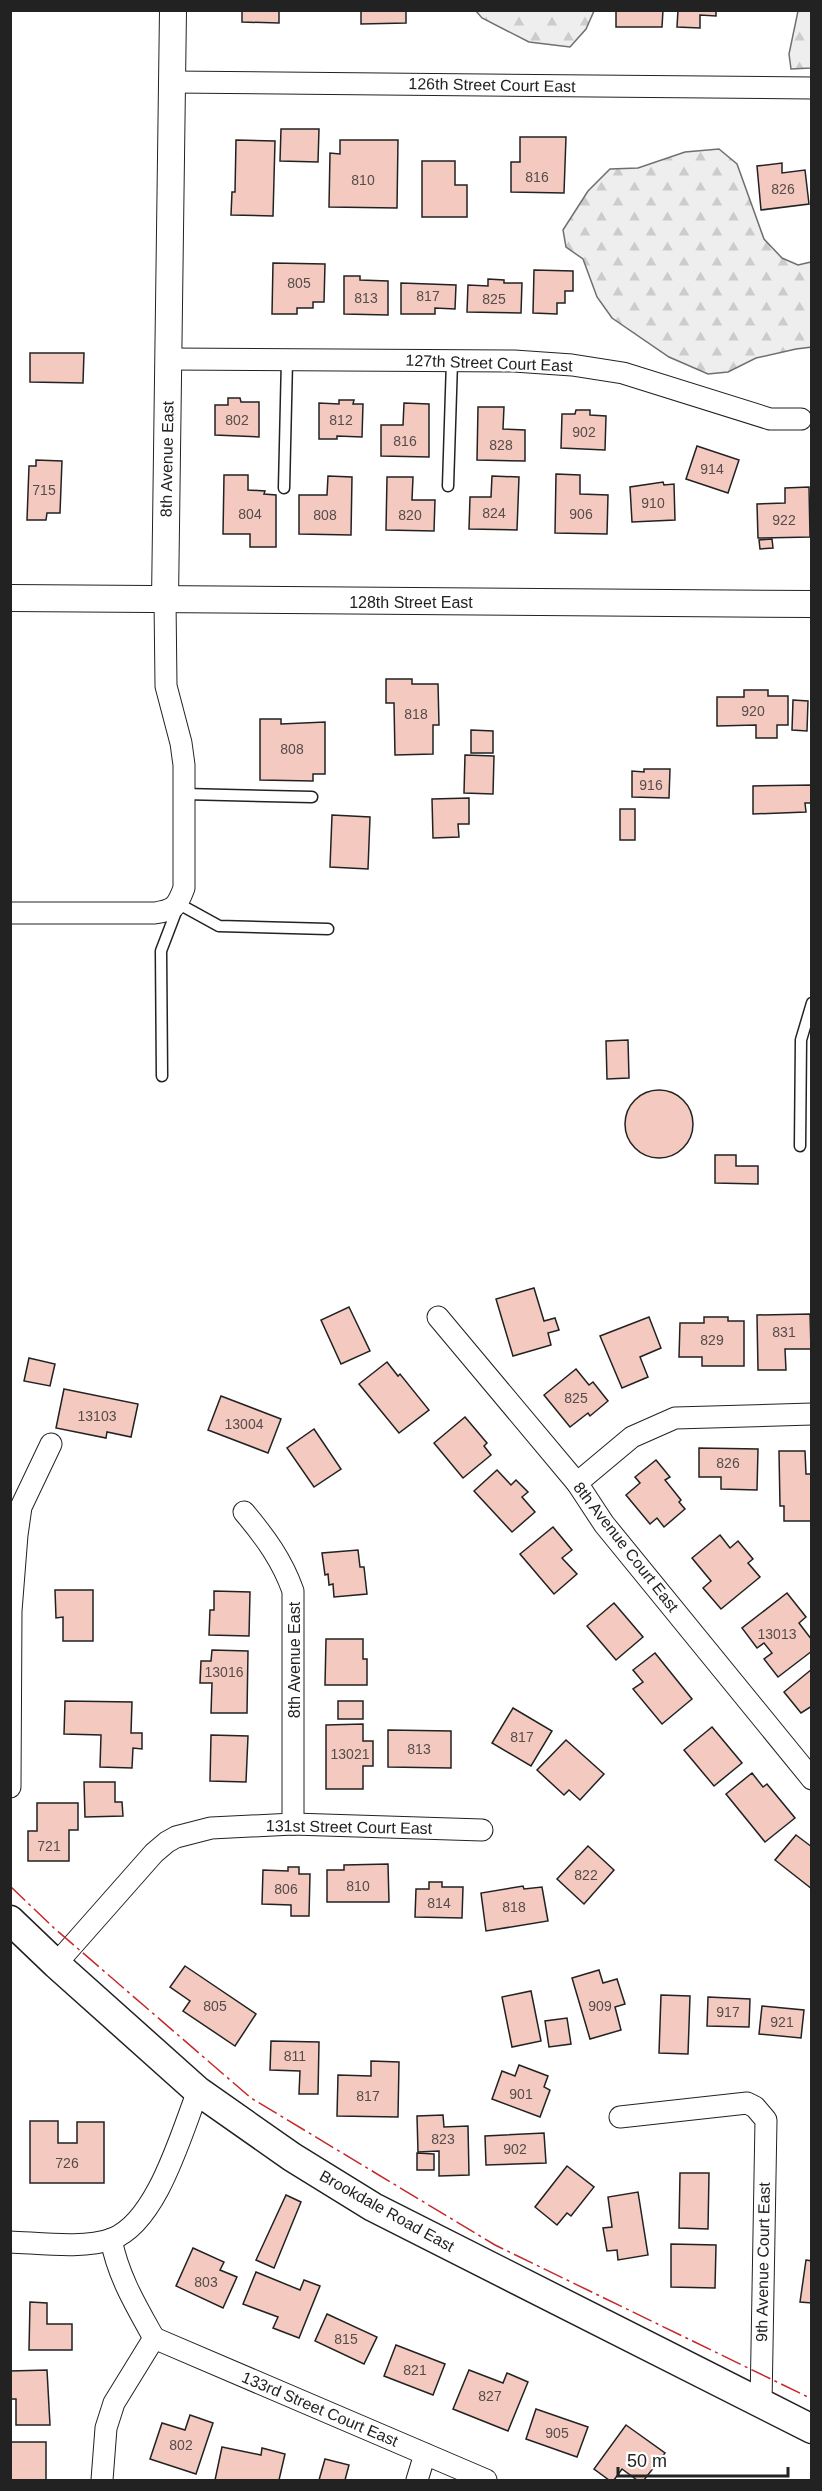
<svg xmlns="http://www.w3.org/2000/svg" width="822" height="2491" font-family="Helvetica,sans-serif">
<defs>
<pattern id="forest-firs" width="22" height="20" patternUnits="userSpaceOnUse" patternTransform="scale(1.5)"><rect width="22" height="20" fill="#eee"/><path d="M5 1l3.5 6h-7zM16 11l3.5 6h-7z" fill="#ccc"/></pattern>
</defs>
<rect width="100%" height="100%" fill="#fff"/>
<g fill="url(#forest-firs)" stroke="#6f6f6f" stroke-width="1.5">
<polygon points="476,11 594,11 586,29 570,47 529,42 482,18"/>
<polygon points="798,11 811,11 811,68 791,69 789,54"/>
<polygon points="719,149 737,164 764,239 782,258 798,265 811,262 812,347 796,349 756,358 728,372 708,374 669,357 612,318 597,297 583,259 566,247 563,230 588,191 610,169 638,168 685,152"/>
</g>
<g fill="#f3c9c0" stroke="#222" stroke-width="1.5">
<polygon points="242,10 279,10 279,23 242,22"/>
<polygon points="361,10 406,10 406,23 361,24"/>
<polygon points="616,10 663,10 662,27 616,27"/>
<polygon points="678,10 716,10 716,16 700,15 700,28 677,27"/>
<polygon points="281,129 319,129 318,162 280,161"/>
<polygon points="520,137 566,137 564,193 511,192 511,162 520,162"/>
<polygon points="236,140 275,141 273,216 231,215 232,192 235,192"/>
<polygon points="340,140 398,140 397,208 329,207 330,153 340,154"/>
<polygon points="422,161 455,161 455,185 467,185 467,217 422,217"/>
<polygon points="782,163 782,173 805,170 809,204 761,210 757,166"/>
<polygon points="273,263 325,264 324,302 313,302 313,308 297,308 297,314 272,314"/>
<polygon points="534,270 573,271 573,291 565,291 565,303 557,303 557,314 533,313"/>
<polygon points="344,276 360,276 360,280 388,281 388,315 344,314"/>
<polygon points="488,279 504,280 504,283 522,283 521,313 467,312 468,285 488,286"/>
<polygon points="401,283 456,285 455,309 435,308 435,314 401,314"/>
<polygon points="30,353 84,353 83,383 30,382"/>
<polygon points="228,398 240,398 241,402 259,402 259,437 215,435 215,405 228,405"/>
<polygon points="339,400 354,400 353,404 363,404 362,437 337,436 337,439 319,439 319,403 339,404"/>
<polygon points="404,403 429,404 429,457 381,456 381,425 403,425"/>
<polygon points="478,407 504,407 503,429 525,430 525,461 477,460"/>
<polygon points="576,410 590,410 590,415 606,416 605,450 561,448 562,414 575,414"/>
<polygon points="697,446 739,460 728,493 686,479"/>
<polygon points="36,460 62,461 60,513 47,513 46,520 27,520 29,466 36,466"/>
<polygon points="556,474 580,475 580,494 608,495 607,534 555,533"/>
<polygon points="224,475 248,475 248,490 265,491 264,494 276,495 276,547 250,547 250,534 223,534"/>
<polygon points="328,476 352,477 351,535 299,534 299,495 327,495"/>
<polygon points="492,476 519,477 517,530 469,529 470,497 491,497"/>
<polygon points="387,477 413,477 412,500 435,500 434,531 386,530"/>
<polygon points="663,482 664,485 674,484 675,520 632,522 630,487"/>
<polygon points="809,487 810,537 758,538 757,504 785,503 785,488"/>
<polygon points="772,539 773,548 760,549 759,540"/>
<polygon points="386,679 412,679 412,684 438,684 439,725 433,725 433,754 395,755 394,703 386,703"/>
<polygon points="744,690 768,690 768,696 788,696 788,725 777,725 777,738 756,738 756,725 717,726 717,697 744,697"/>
<polygon points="793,700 808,701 807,731 792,730"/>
<polygon points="260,719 281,719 281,724 325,722 325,774 313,774 313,781 260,780"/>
<polygon points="471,730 493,731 493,753 471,753"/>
<polygon points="465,755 494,756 493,794 464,793"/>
<polygon points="644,769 670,769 669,798 632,797 632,771 644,772"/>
<polygon points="812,785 812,803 805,803 806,812 753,814 753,786"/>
<polygon points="469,798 469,824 458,824 459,837 433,838 432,799"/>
<rect x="620" y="809" width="15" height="31"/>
<polygon points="332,815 370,817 368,869 330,867"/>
<polygon points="628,1040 629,1078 607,1079 606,1041"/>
<circle cx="659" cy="1124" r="34"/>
<polygon points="715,1155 736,1155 736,1166 758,1166 758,1184 715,1183"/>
<polygon points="534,1288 544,1321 555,1318 559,1330 548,1333 551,1345 513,1356 496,1299"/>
<polygon points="349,1307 370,1351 341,1364 321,1320"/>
<polygon points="810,1314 811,1349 785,1349 786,1370 758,1370 757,1315"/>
<polygon points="649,1317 661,1348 640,1357 648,1377 622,1388 600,1336"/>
<polygon points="704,1317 728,1317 728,1321 744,1321 744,1366 702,1366 702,1357 679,1357 680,1323 704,1323"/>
<polygon points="29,1358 55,1364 50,1386 24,1381"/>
<polygon points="387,1362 398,1376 400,1374 429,1410 399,1433 359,1384"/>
<polygon points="576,1369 589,1385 593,1382 608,1401 590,1416 588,1413 570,1427 544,1395"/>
<polygon points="64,1389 138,1404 131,1437 107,1432 106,1438 56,1428"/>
<polygon points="221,1396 281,1419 268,1453 208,1430"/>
<polygon points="465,1417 487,1443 484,1446 491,1455 463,1478 434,1443"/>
<polygon points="314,1429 341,1469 314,1487 287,1448"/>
<polygon points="699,1448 758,1449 757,1490 721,1489 721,1477 699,1477"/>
<polygon points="779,1451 805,1451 806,1474 812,1474 812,1521 784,1521 784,1506 780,1506"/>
<polygon points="656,1460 670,1477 665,1480 681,1500 679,1502 685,1509 664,1527 657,1518 650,1524 626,1495 640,1483 635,1477"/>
<polygon points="497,1470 511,1485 516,1480 528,1492 522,1497 535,1512 512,1532 474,1491"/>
<polygon points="553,1527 572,1550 562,1558 577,1574 554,1594 520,1554"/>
<polygon points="720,1535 730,1548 738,1541 753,1559 748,1563 760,1577 721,1609 703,1588 711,1581 692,1558"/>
<polygon points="358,1550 360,1567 364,1567 367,1594 334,1597 333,1584 329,1585 328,1574 325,1575 322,1553"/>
<polygon points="55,1590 93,1590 93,1641 63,1641 63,1617 56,1618"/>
<polygon points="214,1591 250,1592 249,1636 209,1635 210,1610 214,1610"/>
<polygon points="787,1593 806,1617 799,1623 812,1640 812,1651 778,1677 764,1659 772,1653 764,1643 757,1648 742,1628"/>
<polygon points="614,1603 643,1637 616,1660 587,1626"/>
<polygon points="326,1639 363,1639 363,1659 367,1659 367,1685 325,1685"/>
<polygon points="212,1650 248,1651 247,1713 211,1713 212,1683 200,1683 201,1661 211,1661"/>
<polygon points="655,1653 692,1699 662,1724 633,1689 643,1682 633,1670"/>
<polygon points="812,1669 812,1706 801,1713 784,1692"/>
<polygon points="65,1701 132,1702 131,1733 142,1733 142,1749 133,1748 132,1768 100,1767 101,1735 64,1734"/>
<rect x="338" y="1701" width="25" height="18"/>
<polygon points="513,1708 552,1731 531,1766 492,1743"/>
<polygon points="363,1724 363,1741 373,1741 373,1766 363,1766 363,1789 326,1789 326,1725"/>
<polygon points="712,1727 742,1763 714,1786 684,1750"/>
<polygon points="388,1730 451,1731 451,1768 388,1767"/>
<polygon points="211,1735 248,1736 246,1782 210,1781"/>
<polygon points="566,1740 604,1774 580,1800 569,1790 564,1795 537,1770"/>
<polygon points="752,1773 763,1787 767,1784 795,1818 765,1842 726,1794"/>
<polygon points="84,1782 115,1782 115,1802 122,1802 123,1816 85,1817"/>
<polygon points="37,1803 78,1803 78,1830 69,1830 69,1861 28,1861 28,1831 37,1831"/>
<polygon points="796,1835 812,1847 812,1889 775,1860"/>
<polygon points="588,1846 614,1870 584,1904 557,1879"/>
<polygon points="388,1864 389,1902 327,1902 327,1870 344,1870 344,1865"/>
<polygon points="288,1867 299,1867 299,1874 310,1874 309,1916 291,1916 291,1905 262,1904 263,1870 288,1871"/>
<polygon points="429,1882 442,1882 442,1887 463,1887 462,1918 415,1917 416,1889 429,1889"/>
<polygon points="523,1886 524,1889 542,1887 548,1921 486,1931 481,1893"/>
<polygon points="185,1966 256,2014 235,2046 183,2011 190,2001 170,1987"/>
<polygon points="599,1970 603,1983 617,1979 625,2004 615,2007 621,2030 590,2039 572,1978"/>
<polygon points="531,1991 541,2041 512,2047 502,1997"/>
<polygon points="661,1995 690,1996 688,2054 659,2053"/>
<polygon points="708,1997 750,1999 749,2027 707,2026"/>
<polygon points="762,2006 804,2010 801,2038 759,2034"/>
<polygon points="567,2018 571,2044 549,2047 545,2021"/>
<polygon points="271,2041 319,2042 318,2094 299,2094 300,2071 270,2070"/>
<polygon points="371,2061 399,2062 398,2117 337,2116 338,2075 371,2076"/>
<polygon points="519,2065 548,2076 544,2087 550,2090 540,2117 492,2099 502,2071 515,2076"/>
<polygon points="443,2115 444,2127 468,2126 469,2175 439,2176 439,2151 418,2152 417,2116"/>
<polygon points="30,2121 58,2121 58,2143 77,2143 77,2122 104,2122 104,2183 30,2183"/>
<polygon points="544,2133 546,2163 486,2165 485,2136"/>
<polygon points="417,2153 434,2154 434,2170 417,2170"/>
<polygon points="567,2166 594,2187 571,2216 567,2213 557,2225 535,2207"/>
<polygon points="680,2173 709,2173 708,2229 679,2228"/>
<polygon points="638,2192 648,2255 618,2260 617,2250 607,2251 603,2228 612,2227 608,2197"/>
<polygon points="286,2195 301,2202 274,2268 256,2260"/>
<polygon points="671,2244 716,2245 715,2288 671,2287"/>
<polygon points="193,2248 224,2262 220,2270 237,2277 223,2308 176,2286"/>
<polygon points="806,2260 812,2261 812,2303 800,2302"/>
<polygon points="256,2272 300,2290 304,2280 320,2286 299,2338 273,2328 278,2317 243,2304"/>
<polygon points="30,2302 47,2303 47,2324 72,2324 72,2350 29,2350"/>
<polygon points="327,2314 377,2337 364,2364 315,2341"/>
<polygon points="396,2345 445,2364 433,2395 384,2376"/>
<polygon points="47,2370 50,2425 16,2425 16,2399 10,2399 10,2371"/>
<polygon points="469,2370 503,2383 507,2373 528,2382 508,2431 453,2409"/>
<polygon points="536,2409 588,2427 577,2457 526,2439"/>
<polygon points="190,2415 213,2423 196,2474 150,2459 162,2423 185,2430"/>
<polygon points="626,2425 665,2453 644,2480 637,2480 622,2469 614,2480 609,2480 594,2469"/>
<rect x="10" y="2442" width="36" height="38"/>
<polygon points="222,2447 261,2455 262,2448 285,2454 279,2480 215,2480"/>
<polygon points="325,2459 349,2465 345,2480 319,2480"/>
</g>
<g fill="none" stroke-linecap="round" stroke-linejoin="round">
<g stroke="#222" stroke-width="13">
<g id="service">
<polyline points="448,486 452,361"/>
<polyline points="284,488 287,360"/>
<polyline points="184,794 312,797"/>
<polyline points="162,1076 161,951 179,904 219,926 328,929"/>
<polyline points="800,1146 801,1040 812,1003"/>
</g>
</g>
<g stroke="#222" stroke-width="23">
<g id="minor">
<polyline points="172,82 812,88"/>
<polyline points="168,359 514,361 572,365 623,373 770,419 801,419"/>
<path d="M10,913H155C174,910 177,907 184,888V765L181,743L166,686L165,600"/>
<polyline points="438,1317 577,1483 604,1524 812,1779"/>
<polyline points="577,1483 632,1437 675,1418 812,1414"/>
<path d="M244,1512C265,1537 282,1560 293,1591V1824"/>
<polyline points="10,1787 11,1611 17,1535 21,1507 51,1444"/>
<polyline points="56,1964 154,1853 167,1842 176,1837 211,1828 293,1824 482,1830"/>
<polyline points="620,2117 747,2103 755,2107 766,2120 761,2404"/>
<path d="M111,2239C118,2276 136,2306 154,2338"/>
<path d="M10,2242C39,2243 85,2249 112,2239C157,2222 181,2134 198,2091"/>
<polyline points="154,2338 486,2480"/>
<polyline points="102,2480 106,2428 114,2403 154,2338"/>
<polyline points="417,2480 425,2454"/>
</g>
</g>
<g stroke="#222" stroke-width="28">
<g id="tertiary">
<polyline points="10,598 812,604"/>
<polyline points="165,600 173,10"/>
</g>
</g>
<g stroke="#222" stroke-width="31">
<polyline id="secondary" points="10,1920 56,1964 198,2091 292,2157 373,2207 812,2429"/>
</g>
<use href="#service" stroke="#fff" stroke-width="10"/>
<use href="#minor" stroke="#fff" stroke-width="21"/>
<use href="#tertiary" stroke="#fff" stroke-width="26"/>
<use href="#secondary" stroke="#fff" stroke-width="28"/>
<polyline stroke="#c62828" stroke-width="1.5" stroke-dasharray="21 4.5 3 4.5" stroke-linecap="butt" points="10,1886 54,1928 251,2098 495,2245 812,2399"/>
</g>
<g text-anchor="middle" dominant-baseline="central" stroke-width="4.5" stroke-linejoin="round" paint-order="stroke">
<g font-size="14" fill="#564c4a">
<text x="537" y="177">816</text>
<text x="363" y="180">810</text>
<text x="783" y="189">826</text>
<text x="299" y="283">805</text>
<text x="428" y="296">817</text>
<text x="366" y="298">813</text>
<text x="494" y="299">825</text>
<text x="237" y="420">802</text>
<text x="341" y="420">812</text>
<text x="584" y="432">902</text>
<text x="405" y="441">816</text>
<text x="501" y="445">828</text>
<text x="712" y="469">914</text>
<text x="44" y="490">715</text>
<text x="653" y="503">910</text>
<text x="494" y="513">824</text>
<text x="250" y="514">804</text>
<text x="581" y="514">906</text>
<text x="325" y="515">808</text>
<text x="410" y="515">820</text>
<text x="784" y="520">922</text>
<text x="753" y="711">920</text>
<text x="416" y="714">818</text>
<text x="292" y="749">808</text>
<text x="651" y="785">916</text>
<text x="784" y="1332">831</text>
<text x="712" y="1340">829</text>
<text x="576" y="1398">825</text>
<text x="97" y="1416">13103</text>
<text x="244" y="1424">13004</text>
<text x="728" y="1463">826</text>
<text x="777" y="1634">13013</text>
<text x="224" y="1672">13016</text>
<text x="522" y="1737">817</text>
<text x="419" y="1749">813</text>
<text x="350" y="1754">13021</text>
<text x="49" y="1846">721</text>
<text x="586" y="1875">822</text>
<text x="358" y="1886">810</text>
<text x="286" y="1889">806</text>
<text x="439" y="1903">814</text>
<text x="514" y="1907">818</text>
<text x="215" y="2006">805</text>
<text x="600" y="2006">909</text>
<text x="728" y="2012">917</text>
<text x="782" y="2022">921</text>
<text x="295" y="2056">811</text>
<text x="521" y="2094">901</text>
<text x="368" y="2096">817</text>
<text x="443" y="2139">823</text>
<text x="515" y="2149">902</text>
<text x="67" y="2163">726</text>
<text x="206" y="2282">803</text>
<text x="346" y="2339">815</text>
<text x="415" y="2370">821</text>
<text x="490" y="2396">827</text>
<text x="557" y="2433">905</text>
<text x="181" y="2445">802</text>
</g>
<g font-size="16" fill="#222" stroke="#fff">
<text transform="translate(492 85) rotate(1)">126th Street Court East</text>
<text transform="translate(489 363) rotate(2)">127th Street Court East</text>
<text transform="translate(167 459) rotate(-89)">8th Avenue East</text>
<text x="411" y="602">128th Street East</text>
<text transform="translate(626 1547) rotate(52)">8th Avenue Court East</text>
<text transform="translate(294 1660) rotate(-90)">8th Avenue East</text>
<text transform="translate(349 1827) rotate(1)">131st Street Court East</text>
<text transform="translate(387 2211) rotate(29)">Brookdale Road East</text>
<text transform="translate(763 2262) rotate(-89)">9th Avenue Court East</text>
<text transform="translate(320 2409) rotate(23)">133rd Street Court East</text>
</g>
</g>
<rect width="822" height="2491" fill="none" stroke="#222222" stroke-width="24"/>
<path d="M618 2467v9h170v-9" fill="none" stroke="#222222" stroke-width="3"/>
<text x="627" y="2467" font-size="18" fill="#222222" stroke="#ffffff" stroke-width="4.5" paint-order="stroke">50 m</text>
</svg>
